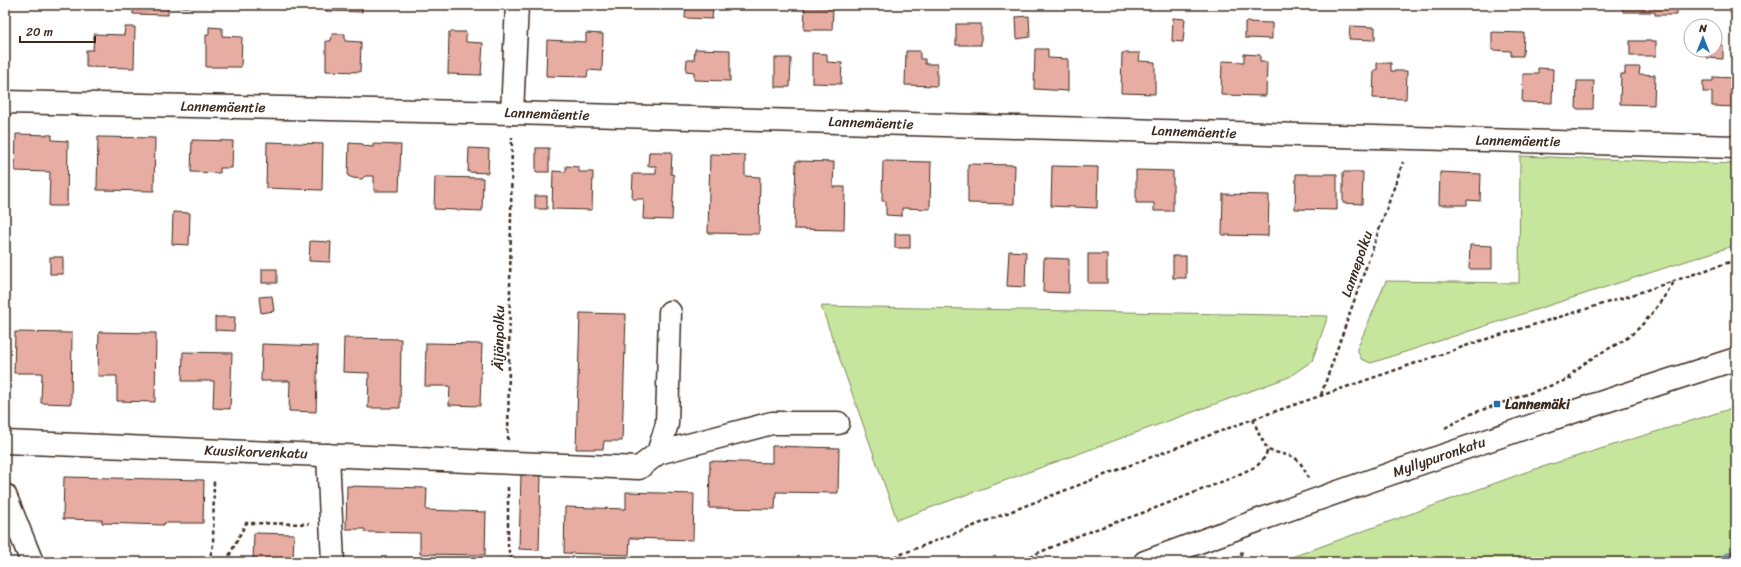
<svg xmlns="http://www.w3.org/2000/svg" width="1741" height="567" font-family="Sriracha,sans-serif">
<rect width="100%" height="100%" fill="#fff"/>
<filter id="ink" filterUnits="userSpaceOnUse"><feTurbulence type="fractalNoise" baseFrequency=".025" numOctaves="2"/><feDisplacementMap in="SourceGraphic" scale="8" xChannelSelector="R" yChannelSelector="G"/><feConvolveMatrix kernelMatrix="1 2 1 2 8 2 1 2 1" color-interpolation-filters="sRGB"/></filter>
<g filter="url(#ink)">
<g fill="#c6e59d" stroke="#80885e">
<polygon points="1520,156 1736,164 1736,245 1371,363 1361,359 1357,349 1386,281 1519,283"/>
<polygon points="821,306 1328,316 1312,361 1289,377 897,520"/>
<polygon points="1736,407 1736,562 1278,562 1526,472"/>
</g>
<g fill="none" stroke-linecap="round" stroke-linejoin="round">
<polyline stroke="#7491a3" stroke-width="7" points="1716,562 1736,552"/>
</g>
<g fill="#e7ada3" stroke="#3b2a1e">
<polygon points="133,5 168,5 168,15 133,14"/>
<rect x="174" y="5" width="31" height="2"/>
<polygon points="324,5 362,5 362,12 324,11"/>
<polygon points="686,5 713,5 712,19 685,18"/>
<polygon points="1623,5 1677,5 1677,15 1655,15 1655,12 1623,12"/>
<rect x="1730" y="5" width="6" height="8"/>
<polygon points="805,7 833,8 832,30 804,30"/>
<polygon points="1029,16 1030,37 1017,39 1016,17"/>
<polygon points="1173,18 1185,19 1183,42 1172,41"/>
<polygon points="1245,22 1272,23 1272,39 1245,38"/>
<rect x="956" y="24" width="25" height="21"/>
<polygon points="1350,26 1375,27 1375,40 1349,39"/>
<polygon points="125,27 135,27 134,68 86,67 86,50 93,50 94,34 124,35"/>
<polygon points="209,27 222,28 222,36 242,37 241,67 206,67 206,35 209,35"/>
<polygon points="449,32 466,32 466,42 483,43 481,75 448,74"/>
<polygon points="1492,32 1524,33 1523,56 1511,56 1511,51 1492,50"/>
<polygon points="586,33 603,34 602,71 588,70 587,77 546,76 547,40 586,42"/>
<polygon points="332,34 345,34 345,41 361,42 360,72 326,71 326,41 331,41"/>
<rect x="1630" y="41" width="26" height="15"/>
<polygon points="1715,45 1723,45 1723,59 1707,58 1707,50 1715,50"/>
<polygon points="695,49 730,50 730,81 694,80 694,72 686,71 687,60 694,60"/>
<polygon points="1035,49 1048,49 1048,58 1068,59 1068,91 1034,89"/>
<polygon points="906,51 920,51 920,59 925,59 925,64 937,64 937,86 905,85"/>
<polygon points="812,53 827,54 827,62 842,63 841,84 812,83"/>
<polygon points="1122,53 1140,53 1139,61 1155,62 1155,94 1121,93"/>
<polygon points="1244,54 1260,55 1260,62 1267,62 1266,96 1221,95 1222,61 1244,62"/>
<polygon points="775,58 791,58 790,87 775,87"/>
<polygon points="1377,63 1391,63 1391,71 1407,71 1406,99 1373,98 1374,70 1377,70"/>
<polygon points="1625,67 1640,67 1639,74 1655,75 1654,105 1620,104 1621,74 1625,74"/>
<polygon points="1538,68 1553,69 1552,103 1522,102 1523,74 1538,74"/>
<polygon points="1713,77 1736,78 1736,107 1712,106 1712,92 1703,92 1703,81 1713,81"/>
<polygon points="1577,81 1594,81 1593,109 1576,109"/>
<polygon points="16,134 52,135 52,140 68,141 67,206 49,206 50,172 15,171"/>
<polygon points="98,137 155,138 154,191 97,190"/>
<polygon points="192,140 233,141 232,168 220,168 220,173 191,172"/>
<polygon points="267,142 323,144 322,190 266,188"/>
<polygon points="349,143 363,144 363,146 373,147 373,144 401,145 399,191 374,191 374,176 365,176 362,179 353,178 348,176"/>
<polygon points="469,148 489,149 488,173 468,172"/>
<rect x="536" y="148" width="13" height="24"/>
<polygon points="649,152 672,152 671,174 674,175 672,220 643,219 644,199 632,199 633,174 656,174 656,166 648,166"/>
<polygon points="710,154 745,155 745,176 760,177 759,234 708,233"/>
<polygon points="796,161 834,162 833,187 845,187 844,230 794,229"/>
<polygon points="883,161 931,162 930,209 902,208 902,216 886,215 886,201 882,201"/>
<polygon points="968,164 1015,165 1014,204 968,203"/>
<polygon points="566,166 579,167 579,172 593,172 592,210 552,209 553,171 566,172"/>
<polygon points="1052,166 1098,167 1097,208 1051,206"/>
<polygon points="1136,170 1173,171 1173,211 1154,211 1154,203 1136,203"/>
<polygon points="1343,172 1363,172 1362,204 1343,203"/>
<polygon points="1440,172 1481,174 1480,201 1467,200 1467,205 1439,205"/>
<polygon points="1296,174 1337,174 1337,210 1295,209"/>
<polygon points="435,177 483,178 482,211 434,209"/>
<polygon points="1223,194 1269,195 1268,236 1222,235"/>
<rect x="535" y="196" width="12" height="13"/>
<polygon points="173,212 190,213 189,245 172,244"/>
<rect x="895" y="234" width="15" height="14"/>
<polygon points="310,241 331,242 330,262 309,261"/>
<polygon points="1470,245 1492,246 1492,269 1469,269"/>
<polygon points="1009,251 1026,252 1025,287 1007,286"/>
<rect x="1088" y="254" width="19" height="29"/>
<rect x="1173" y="256" width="13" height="22"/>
<rect x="50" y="257" width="13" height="17"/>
<polygon points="1044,258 1069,259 1069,293 1043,292"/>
<rect x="262" y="269" width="15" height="14"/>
<polygon points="272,296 274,311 261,313 259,297"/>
<polygon points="580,313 626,314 622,441 604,441 603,449 576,449"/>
<polygon points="215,317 235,317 234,331 215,330"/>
<polygon points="15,332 72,333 71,404 41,403 42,373 14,373"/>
<polygon points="99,332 156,333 155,402 117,401 117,376 98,376"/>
<polygon points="344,338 401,339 400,408 368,408 369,373 343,372"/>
<polygon points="426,343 482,344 480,406 449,405 450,386 425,386"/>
<polygon points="262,344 318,346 316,412 289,411 290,381 261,381"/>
<polygon points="183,352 232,353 230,409 213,408 214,381 182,381"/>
<polygon points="772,446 839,448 838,493 776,492 775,509 709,508 710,461 772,463"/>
<polygon points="521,474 541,475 539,550 519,549"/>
<polygon points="64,477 204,480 203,523 164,523 164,525 102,523 102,520 63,519"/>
<polygon points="347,486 427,488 426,510 486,512 485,555 420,554 420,533 365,532 365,529 346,529"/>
<polygon points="626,492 694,494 693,540 630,538 629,555 564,553 565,507 626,509"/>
<polygon points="254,533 294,534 293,562 253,562"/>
</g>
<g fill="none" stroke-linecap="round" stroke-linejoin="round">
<g stroke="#3b2a1e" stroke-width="25">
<g id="minor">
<polyline points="5,102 512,113 1736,147"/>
<polyline points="512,113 517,5"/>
<polyline points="5,442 639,468 658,453 667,424 670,312"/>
<polyline points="658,453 772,423 838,423"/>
<polyline points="328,455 333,562"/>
<polyline points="5,495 32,562"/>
</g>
</g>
<g stroke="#3b2a1e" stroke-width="25">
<path id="major" d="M1145,562C1340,489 1538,422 1736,359"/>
</g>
<g stroke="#3b2a1e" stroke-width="2.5" stroke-dasharray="4 3" stroke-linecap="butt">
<path d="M1568,378C1584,360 1604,352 1624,340C1644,327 1661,302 1674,282"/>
<polyline points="1321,395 1403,162"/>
<path d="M1253,419L1259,434L1268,450C1292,458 1297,451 1308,478"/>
<polyline points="1445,428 1468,415 1572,378"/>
<polyline points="508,440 512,137"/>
<polyline points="508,487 508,548 512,562"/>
<polyline points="209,562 213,545 214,479"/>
<polyline points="226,562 246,523 309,524"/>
<polyline points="881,562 1138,462 1253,419 1480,341 1629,296 1736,260"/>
<polyline points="1017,562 1085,533 1148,511 1229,479 1257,466 1264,458 1268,450"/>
<polyline points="1239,562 1242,551"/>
</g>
<use href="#minor" stroke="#fff" stroke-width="22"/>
<use href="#major" stroke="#fff" stroke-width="22"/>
</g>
</g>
<rect fill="#1f6fb2" stroke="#fff" stroke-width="1.5" x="1493" y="400" width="8" height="8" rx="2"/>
<g text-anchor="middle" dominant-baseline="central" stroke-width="3" stroke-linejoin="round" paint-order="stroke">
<g font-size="14" fill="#3b2a1e" stroke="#fff">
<text transform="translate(223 107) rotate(1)">Lannemäentie</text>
<text transform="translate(547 114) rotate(2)">Lannemäentie</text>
<text transform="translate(871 123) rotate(2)">Lannemäentie</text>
<text transform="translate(1194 132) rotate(2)">Lannemäentie</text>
<text transform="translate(1518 141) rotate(1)">Lannemäentie</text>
<text transform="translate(1357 264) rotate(-71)">Lannepolku</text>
<text transform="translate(499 338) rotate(-89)">Äijänpolku</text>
<text transform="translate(256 452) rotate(2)">Kuusikorvenkatu</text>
<text transform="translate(1439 457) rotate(-19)">Myllypuronkatu</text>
</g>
<g font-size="14" font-weight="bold" fill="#3b2a1e" stroke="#fff" text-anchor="start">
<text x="1505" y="404">Lannemäki</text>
</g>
</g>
<rect width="1741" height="567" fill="none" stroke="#fff" stroke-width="20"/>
<rect x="10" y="10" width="1721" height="547" fill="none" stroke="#3b2a1e" stroke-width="1.5" filter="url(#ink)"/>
<g transform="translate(1703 38)"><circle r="19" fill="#ffffff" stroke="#b1aaa5"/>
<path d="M0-3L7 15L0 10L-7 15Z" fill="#1f6fb2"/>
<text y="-6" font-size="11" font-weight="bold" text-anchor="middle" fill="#3b2a1e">N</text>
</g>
<path d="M20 36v6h75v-6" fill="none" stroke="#3b2a1e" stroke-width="2"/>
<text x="26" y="36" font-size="12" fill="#3b2a1e" stroke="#ffffff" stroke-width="3" paint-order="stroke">20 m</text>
</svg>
